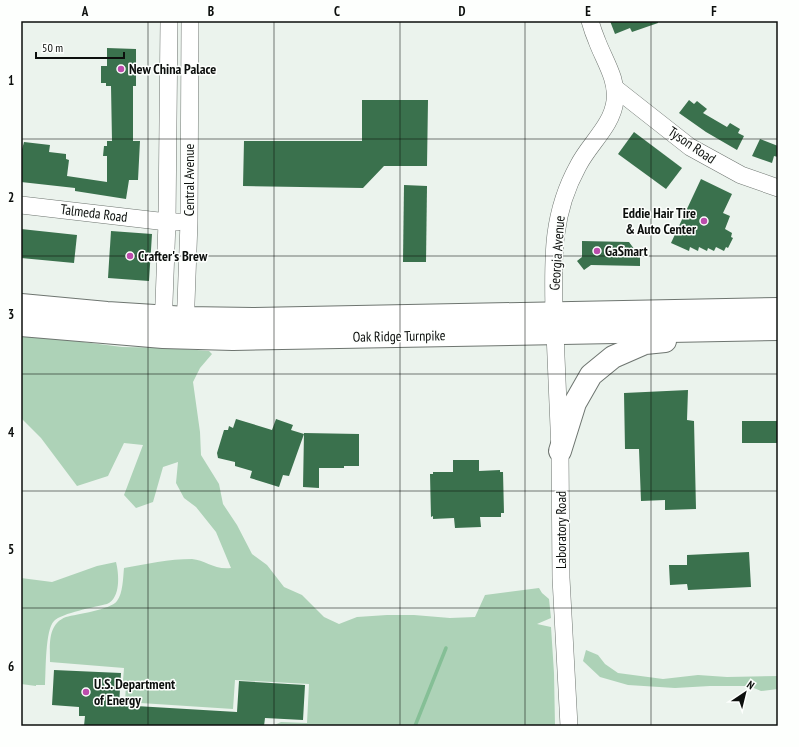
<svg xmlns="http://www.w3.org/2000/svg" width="799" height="747" font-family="'PT Sans Narrow',sans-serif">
<rect width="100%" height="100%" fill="#ebf3ed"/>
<g fill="#add2b7">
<path d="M28,335L122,347L173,348L209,351L212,354L200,368L193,382L200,432L201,455L219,484L223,504L237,525L252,554L267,565L284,587L302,595L324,617L339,624L357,617L387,615H414L450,618L475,617L485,595L539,588L542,593L549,599L551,618L537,624L551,627L554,673L555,726H272L281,722L307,723L309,684L235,680L233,709L125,702L126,684L123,681L124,668L50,662C50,646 47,624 66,617C77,614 110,610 117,601C123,593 123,578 124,568C146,564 169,559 192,559C205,560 214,570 231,568L216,532L196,507L184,498L176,483L178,462L163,467L153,502L136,508L124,495L143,445L124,443L108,476L77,486L41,438L21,418V336Z"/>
<path d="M116,562C119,574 121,598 107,604C95,607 62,613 54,621C45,630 46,671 45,685H36V686L21,684V578L52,582L97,566Z"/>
<polygon points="586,650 598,655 605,664 618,673 663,679 698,675 727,677 778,676 778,689 761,691 749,686 710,686 675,688 628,685 600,677 583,661"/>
</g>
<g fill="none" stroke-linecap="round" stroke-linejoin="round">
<polyline stroke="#85bf96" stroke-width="3.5" points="415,726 446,648"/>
</g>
<g fill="#3a714d">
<polygon points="610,21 658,21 658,23 632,32 630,28 615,34"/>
<polygon points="107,48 136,49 136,86 133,86 133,141 140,141 138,180 129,180 126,199 75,191 75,188 21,182 21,153 24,142 50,145 49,152 66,154 66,159 69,160 67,176 107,182 107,156 103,156 104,146 107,146 107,141 112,141 111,86 106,86 106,83 101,83 101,66 107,66"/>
<polygon points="362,100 428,100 427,166 384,166 363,188 243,186 244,141 362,141"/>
<polygon points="689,100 694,104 697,101 707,109 703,113 727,127 730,123 740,129 738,133 744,136 737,150 706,132 679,113"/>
<polygon points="634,132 682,168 666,189 618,154"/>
<polygon points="760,139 778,146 778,157 774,156 772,163 752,156"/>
<polygon points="701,179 732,194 723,213 730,216 725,229 732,233 731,237 733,238 728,248 726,247 724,251 716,247 714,251 708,248 707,251 699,247 698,251 690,247 689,251 671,243"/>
<polygon points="404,185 427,186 426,262 403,262"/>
<polygon points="21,229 77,235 74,263 21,258"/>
<polygon points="111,231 152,234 149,281 108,278"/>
<polygon points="582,241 629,242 640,257 640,266 591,265 584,270 577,261 582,257"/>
<polygon points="688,390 687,420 694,421 696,509 665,510 665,500 641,501 639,449 625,449 624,393"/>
<polygon points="236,419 272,430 276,419 293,425 291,430 304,434 289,476 283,475 279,487 250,478 252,471 235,466 235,462 218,458 217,453 224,430 228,430 229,426 233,428"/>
<rect x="742" y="421" width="36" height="22"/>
<polygon points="304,433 359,434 359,466 344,466 344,468 319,468 319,488 303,487"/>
<polygon points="453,460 479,460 479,471 500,470 500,472 503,472 504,513 501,513 501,517 480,517 481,527 455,528 454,518 433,519 433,516 431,517 430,474 433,474 433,472 453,472"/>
<polygon points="749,552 751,587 688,590 687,584 670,585 669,565 687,565 687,555"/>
<polygon points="54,670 121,673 119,705 237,712 239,681 305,685 303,720 265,718 264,726 84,726 85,716 79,716 79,707 52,705"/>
</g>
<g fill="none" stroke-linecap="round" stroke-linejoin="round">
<g stroke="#6e7570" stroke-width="18">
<g id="minor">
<polyline points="615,88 690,147 741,175 778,188"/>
<polyline points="21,205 167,222 178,222"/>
<path d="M554,313C553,259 551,215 578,166C589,144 612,126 615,101C618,80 604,60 597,41C594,34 592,28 590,21"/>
<polyline points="163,329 167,222 169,21"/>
<polyline points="185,330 189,222 190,21"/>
<polyline points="555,333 560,451 561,578 569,726"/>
</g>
</g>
<g stroke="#6e7570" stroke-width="24">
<g id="highway">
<polyline points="21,305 107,313 186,318 253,319 778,309"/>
<polyline points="21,325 163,337 233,339 778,329"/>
<polyline points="560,451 575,403 591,375 613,357 645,343 665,341"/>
</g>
</g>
<use href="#minor" stroke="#fff" stroke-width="17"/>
<use href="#highway" stroke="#fff" stroke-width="22"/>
</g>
<path fill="none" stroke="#0c0f0d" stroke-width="1" stroke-opacity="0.55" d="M148,21V726M274,21V726M400,21V726M525,21V726M651,21V726M21,139H778M21,256H778M21,374H778M21,491H778M21,608H778"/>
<g fill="#bb4dac" stroke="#fdfffd" stroke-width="1.5">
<circle cx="121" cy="69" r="4"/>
<circle cx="704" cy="221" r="4"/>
<circle cx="597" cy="251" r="4"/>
<circle cx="130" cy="256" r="4"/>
<circle cx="86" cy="692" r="4"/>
</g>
<g text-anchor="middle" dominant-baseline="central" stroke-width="3" stroke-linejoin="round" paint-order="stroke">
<g font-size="14" font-weight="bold" fill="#0c0f0d" stroke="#fdfffd" text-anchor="start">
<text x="129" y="69">New China Palace</text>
<text x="696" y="213" text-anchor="end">Eddie Hair Tire<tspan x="696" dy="16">&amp; Auto Center</tspan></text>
<text x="605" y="251">GaSmart</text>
<text x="138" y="256">Crafter's Brew</text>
<text x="94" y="684">U.S. Department<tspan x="94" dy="16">of Energy</tspan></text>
</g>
<g font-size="14" fill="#0c0f0d" stroke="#fdfffd">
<text transform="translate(692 145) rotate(34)">Tyson Road</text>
<text transform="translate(189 180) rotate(-90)">Central Avenue</text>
<text transform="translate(94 213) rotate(7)">Talmeda Road</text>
<text transform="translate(557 253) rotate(-86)">Georgia Avenue</text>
<text transform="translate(399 336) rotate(-1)">Oak Ridge Turnpike</text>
<text transform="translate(561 530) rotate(-90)">Laboratory Road</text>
</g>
</g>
<rect width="799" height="747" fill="none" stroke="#fdfffd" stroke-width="44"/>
<g transform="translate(745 693) rotate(35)" stroke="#fdfffd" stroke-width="3" paint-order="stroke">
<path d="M0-3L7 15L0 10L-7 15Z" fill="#0c0f0d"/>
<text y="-6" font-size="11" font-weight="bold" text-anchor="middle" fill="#0c0f0d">N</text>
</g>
<path d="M36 52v6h88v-6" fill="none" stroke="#0c0f0d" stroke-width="2"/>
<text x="42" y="52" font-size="12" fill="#0c0f0d" stroke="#fdfffd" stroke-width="3" paint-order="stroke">50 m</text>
<rect x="22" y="22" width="755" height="703" fill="none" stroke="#0c0f0d" stroke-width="1.5"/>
<g font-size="13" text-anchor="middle" font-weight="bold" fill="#0c0f0d">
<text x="85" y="16">A</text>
<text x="211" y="16">B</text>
<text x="337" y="16">C</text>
<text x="462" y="16">D</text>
<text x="588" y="16">E</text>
<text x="714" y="16">F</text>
<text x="11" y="85">1</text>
<text x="11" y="202">2</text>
<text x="11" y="319">3</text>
<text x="11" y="437">4</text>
<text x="11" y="554">5</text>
<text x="11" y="671">6</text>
</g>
</svg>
